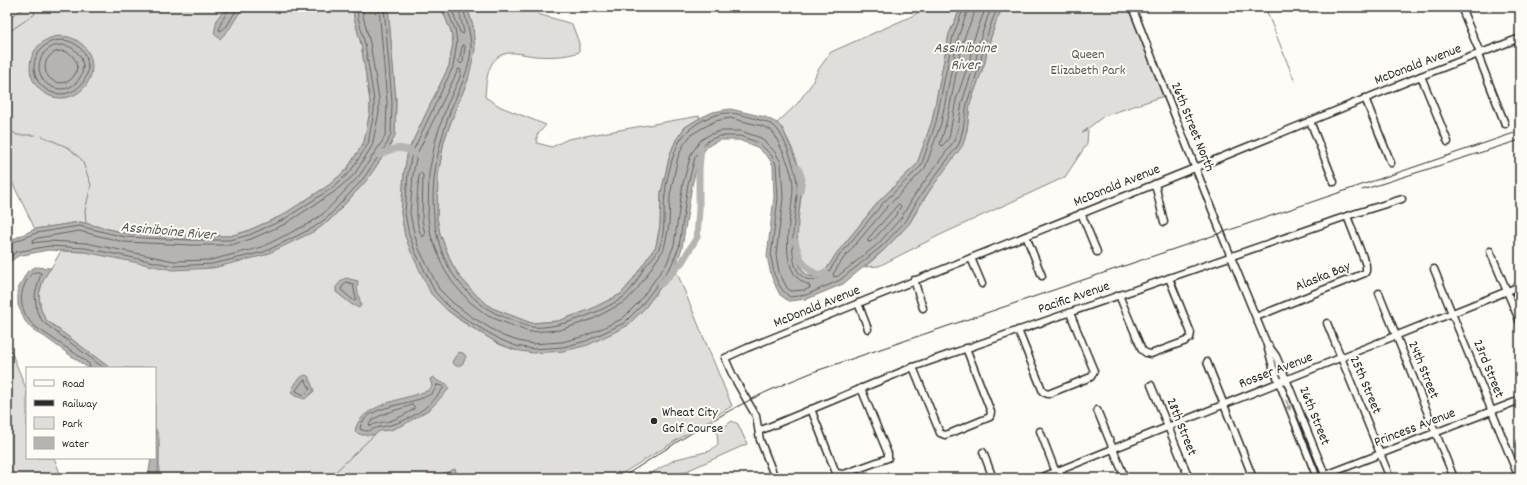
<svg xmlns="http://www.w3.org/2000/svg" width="1527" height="485" font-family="Dekko,sans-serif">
<rect width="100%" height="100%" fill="#fdfcf7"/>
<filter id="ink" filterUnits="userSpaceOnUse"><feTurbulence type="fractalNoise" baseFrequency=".025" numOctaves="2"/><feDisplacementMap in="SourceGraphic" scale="8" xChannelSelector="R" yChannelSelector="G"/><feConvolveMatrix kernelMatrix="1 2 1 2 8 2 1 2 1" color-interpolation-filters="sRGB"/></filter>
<g filter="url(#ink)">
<g fill="#dfdeda" stroke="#858482">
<polygon points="27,7 353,7 354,17 361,44 370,101 370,111 364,142 347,169 329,185 281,216 247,231 230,236 191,236 125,233 80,222 35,229 7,172 7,18"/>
<polygon points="388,7 441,7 451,31 453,43 449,66 408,151 404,173 401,213 405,236 447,310 461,321 499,344 515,350 627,326 644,309 675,268 732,406 615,478 159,478 159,437 155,427 155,368 110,368 46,320 41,310 39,295 44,277 51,268 61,251 85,252 315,231 330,220 366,181 390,146 395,135 396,101"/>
<path d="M467,7H535L538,14L572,24L579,43V52C566,57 549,57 535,56C525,55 514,51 504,54C487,59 486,82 485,97L501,107L546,125L537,135V143L552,147L568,139L699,116L700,118L685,127L676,140L670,154L661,193L660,225L656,246L631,282L621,294L589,310L558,321L531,323L492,308L477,296L460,277L452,264L440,234L437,218L438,175L444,141L456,108L468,80L473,26Z"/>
<path d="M929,7H961L949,34L932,121L917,164L880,200L836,254L826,270L814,277C811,276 808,276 806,274C788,260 801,208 802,187C802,169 789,136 777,123L797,104L811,85L818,70L831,52L912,16Z"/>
<polygon points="1003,7 1129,7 1164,96 1104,116 1082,133 1088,130 1087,144 1065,177 938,236 879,266 865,267 884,250 909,224 967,130 970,104 985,62 987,49 997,19"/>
<polygon points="7,341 27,391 27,458 54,458 62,478 7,478"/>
<polygon points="732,421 738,424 747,444 671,478 643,478 676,459 710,451 718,444 717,432"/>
</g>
<g fill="#b5b4b1" stroke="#7e7d7b">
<polygon points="226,7 243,7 230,28 220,39 214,34 217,19"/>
<polygon points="353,7 388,7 396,101 395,135 390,146 366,181 330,220 315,231 265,255 213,268 173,270 85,252 48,250 18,256 7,264 7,242 35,229 80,222 125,233 191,236 230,236 247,231 281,216 329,185 347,169 364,142 370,111 370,101 361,44 354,17"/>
<polygon points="441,7 467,7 473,26 475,50 468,80 456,108 444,141 438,175 437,218 440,234 452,264 460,277 477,296 492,308 531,323 558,321 589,310 621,294 631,282 656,246 660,225 661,193 670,154 676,140 685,127 700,118 713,112 730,109 765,117 777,123 783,129 799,168 802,187 798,217 797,254 801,268 806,275 814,277 826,270 836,254 880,200 917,164 932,121 949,34 961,7 1003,7 997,19 987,49 985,62 970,104 967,130 963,145 922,201 909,224 884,250 843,284 807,299 789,301 780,295 776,287 771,275 767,256 774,197 773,165 768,157 757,147 739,140 720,140 713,143 707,147 699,158 692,185 682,248 675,268 644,309 627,326 588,345 564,351 533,353 515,350 499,344 468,325 447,310 431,294 411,252 405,236 401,213 404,173 408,151 449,66 453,43 451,31"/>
<circle cx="61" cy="67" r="31"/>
<path d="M35,267L51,268C38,284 35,302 46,320L110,368H88L45,337L32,329L25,321L18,305V289L27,272Z"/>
<polygon points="346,278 358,281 357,288 361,305 359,308 351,304 336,292 336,287 342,280"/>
<path d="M458,352L463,353L466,356C464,362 463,366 456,366L452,362Z"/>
<path d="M306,375L309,377L314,391L305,399L295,396L291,393C293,386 299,376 306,375Z"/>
<path d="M433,377C435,378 436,379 438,381C443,384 448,381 449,389L430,409L405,424L391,430L380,431L374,435H362L355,432C358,404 408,399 429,390L432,386L430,379Z"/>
<path d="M155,429C161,445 158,462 158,478H148L151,458H155Z"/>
<polygon points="455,469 457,474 456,478 432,478"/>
</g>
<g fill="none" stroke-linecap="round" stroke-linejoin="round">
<g stroke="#626261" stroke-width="1">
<path d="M229,7C227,15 221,19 219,30L220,31L227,26L238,7"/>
<polyline points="362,7 363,16 370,43 379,99 379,112 372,146 354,175 334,192 285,224 251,239 231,245 191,245 124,242 79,231 38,238 33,240 32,243 49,241 86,243 174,261 211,260 262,247 310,223 324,213 359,176 382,142 386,133 387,102 379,7"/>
<polyline points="446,7 455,29 457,42 453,67 412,153 408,173 405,213 409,235 415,251 435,292 449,307 470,322 501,340 516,346 533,349 563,347 586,341 624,323 641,306 671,266 679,247 688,184 695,157 704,144 711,139 720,136 740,136 759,143 771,155 776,164 778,198 771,256 774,274 779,285 784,292 790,297 806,295 840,280 881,247 906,221 918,199 959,144 963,129 967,103 981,61 983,48 993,18 999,7"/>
<polyline points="451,7 460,32 463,34 464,32 458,7"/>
<path d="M463,7C466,21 471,33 471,48C470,70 459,89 451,109C433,159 423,216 448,266C453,276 460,284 468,292C483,308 493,313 514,321C519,323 525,326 531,327C556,330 602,312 622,298C632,291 638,278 644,268C649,261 657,254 660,246C666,229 663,212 665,195C666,180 672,156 679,142C688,126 711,113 729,113C738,113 767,121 774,126C784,133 797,172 797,185C799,206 782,264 804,278C805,279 813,280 813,281L828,273L839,256L883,203L921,166L936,122L953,36L964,7"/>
<polyline points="969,7 958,37 941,123 925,168 887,207 843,259 833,274 834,277 838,276 878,244 901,218 914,196 954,141 958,128 962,102 976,60 978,46 988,16 993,7"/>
<path d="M975,7C975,18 967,28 964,39C954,73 952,109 940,144L942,146L949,138L956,100L970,59L972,44L986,7"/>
<circle cx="61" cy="67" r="27"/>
<polygon points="463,45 465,46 463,62 461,64 459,62"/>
<circle cx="61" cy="67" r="22"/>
<circle cx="61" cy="67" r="16"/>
<path d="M459,69L461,70L460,77L447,105L436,138L429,173L428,218L431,236L444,269L453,283L470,302L488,316L529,332L560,330L593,319L626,301L638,288L664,249L669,225L670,195L678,157L684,144L692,134L715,121L730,118L762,126L771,130L775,135C782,151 793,169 793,187C793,216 773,272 809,285L810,288L805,290L791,291L787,288L779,272L776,255L783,198L781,162L774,151L761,138L741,131H720L709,135L701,140L691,154L683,183L674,245L667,263L638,303L622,319L585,336L562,342L533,344L518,341L503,336L472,317L453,303L439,289L419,249L414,233L410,213L413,174L417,154Z"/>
<path d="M421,173L423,175L422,219L425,235L423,237C413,228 418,189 419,175Z"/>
<polygon points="899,204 901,206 896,215 874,239 870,242 868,242 868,239"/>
<polyline points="7,245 36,233 79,226 125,237 191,240 230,240 249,235 283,220 332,188 350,172 368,144 374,111 374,100 365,44 358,17 357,7"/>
<polyline points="7,259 16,252 49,246 85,248 174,266 212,264 264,252 313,228 328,217 363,179 387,144 391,134 392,102 384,7"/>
<polygon points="346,282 353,284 356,299 355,301 353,300 341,290"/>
<path d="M90,368L89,364L82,358L34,326C21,312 17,297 27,280C30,275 33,271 39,272L41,273L35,295L37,312L43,322L104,368"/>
<polygon points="304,380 306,381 310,389 304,395 296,391"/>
<path d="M437,385L443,386L444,387C431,408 405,424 380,427C372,428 370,434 360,429C362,404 416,406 432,393C434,391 436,388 437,385Z"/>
<path d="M412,405L414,406V409C407,414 399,418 390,421C383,423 377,422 371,426L369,425C372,415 402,409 412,405Z"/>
</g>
<g stroke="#7e7d7b" stroke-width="1">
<polyline points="1265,7 1295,82"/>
<polyline points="7,33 35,14 33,7"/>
<polyline points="7,128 17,135 35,135"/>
<polyline points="42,136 69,148 82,160 91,185 85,211 86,223"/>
<polyline points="7,187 10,196"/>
<polyline points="7,208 9,202"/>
<polyline points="329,478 375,434"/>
</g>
<g stroke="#b5b4b1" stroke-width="7">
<path d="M379,155C392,148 403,145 415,154"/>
<polyline points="798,168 802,179 800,191"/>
<path d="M795,241C799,257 802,267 818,275L826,272"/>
<polyline points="661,284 682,262 697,237 699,209 699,169 701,147"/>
</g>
<g stroke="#2b2b2b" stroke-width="9">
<g id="minor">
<polyline points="1132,7 1222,235 1266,342 1273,367 1317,478"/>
<polyline points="1461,7 1480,53"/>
<polyline points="1478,55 1505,124"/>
<polyline points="1421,76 1448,142"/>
<polyline points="1365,98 1391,163"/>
<polyline points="1310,121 1334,182"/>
<polyline points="1155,184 1164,222"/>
<polyline points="1081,213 1097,252"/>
<polyline points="1026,236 1042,276"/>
<polyline points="1490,251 1520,322"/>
<polyline points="971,258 982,284"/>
<polyline points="1434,269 1519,478"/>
<polyline points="914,280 923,308"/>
<polyline points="1379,293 1454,478"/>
<polyline points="1119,295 1142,350 1146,353 1151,354 1186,341 1190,338 1191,333 1169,278"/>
<polyline points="858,303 868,329"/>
<polyline points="1256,317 1365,273 1366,271 1366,265 1347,216"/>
<polyline points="1327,323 1390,478"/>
<polyline points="1018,330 1043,392 1048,394 1091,377 1094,371 1070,313"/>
<polyline points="1268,345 1276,356 1286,379 1326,477"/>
<polyline points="1207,362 1253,478"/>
<polyline points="913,367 940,433 945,435 951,433 990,417 991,412 966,348"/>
<polyline points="1151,385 1189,478"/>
<polyline points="811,409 836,473 844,474 888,458 888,454 861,388"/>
<polyline points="1097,410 1125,478"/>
<polyline points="759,431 913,367 1350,215 1402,199"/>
<polyline points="1040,431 1058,478"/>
<polyline points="983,452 993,478"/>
<polyline points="775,478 760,440 756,416 733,376 725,358 747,348 1195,168 1421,76 1520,38"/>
<polyline points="1040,478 1520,286"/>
<polyline points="1318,478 1520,400"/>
</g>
</g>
<use href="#minor" stroke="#fdfcf7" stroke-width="6"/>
<g stroke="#2b2b2b" stroke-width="1">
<polyline points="1362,190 1520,140"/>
<path d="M621,478C662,452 703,424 746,402C769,390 793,380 816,371L1520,131"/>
</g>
</g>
<defs><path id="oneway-solid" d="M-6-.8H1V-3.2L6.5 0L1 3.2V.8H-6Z"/></defs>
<use fill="#9e9e9b" href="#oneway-solid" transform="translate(1288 405) rotate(68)"/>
</g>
<circle fill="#2b2b2b" stroke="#fdfcf7" stroke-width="1.5" cx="654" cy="421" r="4"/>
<g text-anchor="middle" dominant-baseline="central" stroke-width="4" stroke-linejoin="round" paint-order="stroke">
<g font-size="14" fill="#585857" stroke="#fdfcf7">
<text x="1088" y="55">Queen<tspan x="1088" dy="16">Elizabeth Park</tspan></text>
</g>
<g font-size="14" fill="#2b2b2b" stroke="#fdfcf7">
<text transform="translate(1418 65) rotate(-21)">McDonald Avenue</text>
<text transform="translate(1192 127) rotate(68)">26th Street North</text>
<text transform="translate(1117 186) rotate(-22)">McDonald Avenue</text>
<text transform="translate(1323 277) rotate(-22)">Alaska Bay</text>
<text transform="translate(1074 298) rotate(-19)">Pacific Avenue</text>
<text transform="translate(817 307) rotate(-22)">McDonald Avenue</text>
<text transform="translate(1488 369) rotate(68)">23rd Street</text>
<text transform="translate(1423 370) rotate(68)">24th Street</text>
<text transform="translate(1276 371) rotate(-21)">Rosser Avenue</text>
<text transform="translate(1365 385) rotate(67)">25th Street</text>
<text transform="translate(1314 416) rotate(68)">26th Street</text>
<text transform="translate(1181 427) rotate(68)">28th Street</text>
<text transform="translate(1415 428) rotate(-21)">Princess Avenue</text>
</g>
<g font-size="14" fill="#2b2b2b" stroke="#fdfcf7" text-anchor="start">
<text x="662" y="413">Wheat City<tspan x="662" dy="16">Golf Course</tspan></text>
</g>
<g font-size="15" font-style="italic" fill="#5b5b5a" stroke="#fdfcf7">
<text x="965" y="49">Assiniboine<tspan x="965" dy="17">River</tspan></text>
<text transform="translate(168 232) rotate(5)">Assiniboine River</text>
</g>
</g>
<rect width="1527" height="485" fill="none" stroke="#fdfcf7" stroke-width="24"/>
<rect x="12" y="12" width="1503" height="461" fill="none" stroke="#2b2b2b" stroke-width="1.5" filter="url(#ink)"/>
<rect x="26" y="367" width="130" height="92" fill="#fdfcf7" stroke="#a9a8a5"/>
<rect x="34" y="380" width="20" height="6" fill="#fdfcf7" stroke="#a9a8a5"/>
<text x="62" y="387" font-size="12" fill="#2b2b2b">Road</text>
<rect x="34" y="400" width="20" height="6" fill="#2b2b2b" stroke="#a9a8a5"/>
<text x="62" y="407" font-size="12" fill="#2b2b2b">Railway</text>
<rect x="34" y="417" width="20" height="12" fill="#dfdeda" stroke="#a9a8a5"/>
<text x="62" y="427" font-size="12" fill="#2b2b2b">Park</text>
<rect x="34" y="437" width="20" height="12" fill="#b5b4b1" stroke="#a9a8a5"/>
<text x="62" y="447" font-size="12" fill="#2b2b2b">Water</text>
</svg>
